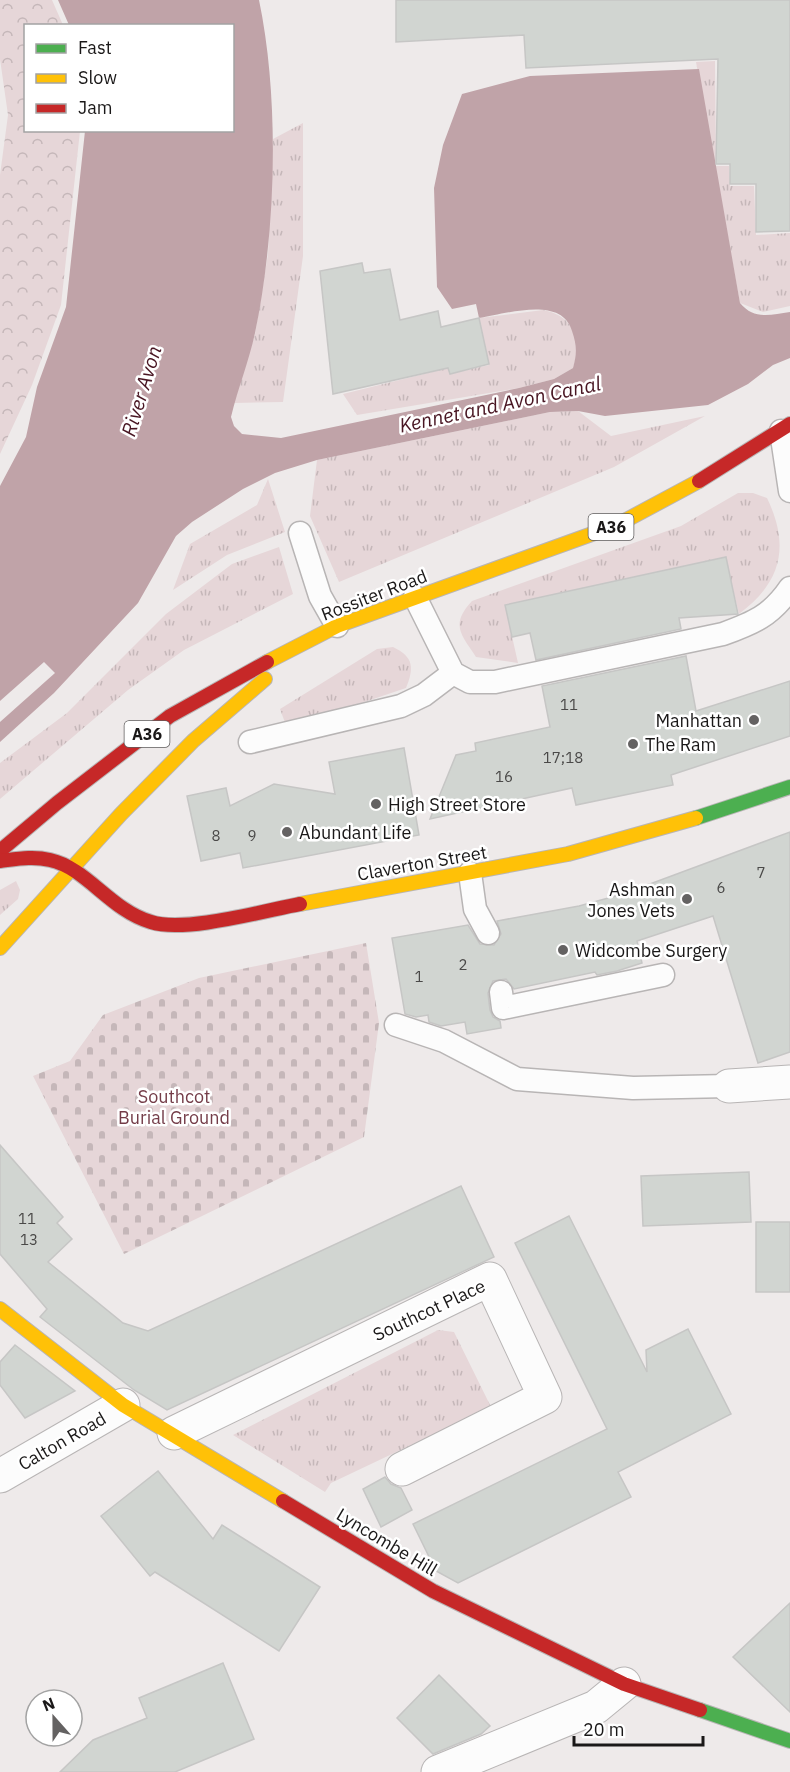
<svg xmlns="http://www.w3.org/2000/svg" width="790" height="1772" font-family="'IBM Plex Sans',sans-serif">
<defs>
<pattern id="grass-tufts" width="24" height="20" patternUnits="userSpaceOnUse" patternTransform="scale(1.5)"><rect width="24" height="20" fill="#e6d6d8"/><path d="M3 7l-1-3M5 7V3M7 7l1-3M15 17l-1-3M17 17v-4M19 17l1-3" fill="none" stroke="#c5b7b9"/></pattern>
<pattern id="forest-crowns" width="20" height="18" patternUnits="userSpaceOnUse" patternTransform="scale(1.5)"><rect width="20" height="18" fill="#e6d6d8"/><path d="M2 6a3 3 0 1 1 6 0M12 15a3 3 0 1 1 6 0" fill="none" stroke="#c5b7b9"/></pattern>
<pattern id="cemetery-stones" width="16" height="16" patternUnits="userSpaceOnUse" patternTransform="scale(1.5)"><rect width="16" height="16" fill="#e6d6d8"/><path d="M2 7V4a2 2 0 0 1 4 0v3zM10 15v-3a2 2 0 0 1 4 0v3z" fill="#c5b7b9"/></pattern>
</defs>
<rect width="100%" height="100%" fill="#eeeaea"/>
<g fill="url(#grass-tufts)">
<polygon points="715,61 716,166 729,166 730,186 754,186 756,235 790,233 790,306 763,312 740,303 696,62"/>
<polygon points="303,123 303,256 283,402 234,403 255,334 268,254 273,139"/>
<path d="M543,310C574,316 582,339 573,368L554,379L519,388L357,415L343,394L448,368L450,374L489,365L479,318Z"/>
<polygon points="578,411 611,436 705,416 614,467 339,582 310,516 317,460 550,412"/>
<polygon points="268,479 285,532 227,555 173,590 190,544 257,505"/>
<path d="M738,493H753L767,498C790,546 782,582 739,614L725,557L505,605L518,663L476,657C461,634 450,625 472,601L681,526Z"/>
<polygon points="279,547 293,594 184,650 128,690 0,799 0,763 67,713 166,614 232,564"/>
<path d="M393,647C414,657 414,668 406,688L287,728L280,709L377,649Z"/>
<polygon points="16,881 20,890 18,899 0,915 0,890"/>
<polygon points="438,1330 454,1332 491,1407 331,1483 325,1492 233,1435"/>
</g>
<polygon fill="url(#forest-crowns)" points="0,0 52,0 63,25 26,26 26,130 80,131 61,305 32,385 0,454 0,175 8,115 0,59"/>
<polygon fill="url(#cemetery-stones)" points="366,943 379,1023 364,1137 124,1254 33,1076 70,1061 103,1015 199,978"/>
<path fill="#c0a3a8" d="M58,0H259C280,100 276,233 255,333C249,361 238,388 231,417L234,426L242,434L281,438L519,388L554,379L573,368C577,353 577,346 572,331C562,295 506,314 479,318L476,304L452,309L437,287L434,188L443,145L462,94L530,76L699,69L740,303C754,320 770,315 790,312V358L773,365L748,384L708,405L605,416L578,411L550,412L317,460L275,473L243,489L192,522L176,536L138,603L54,693L0,742V486L26,437L37,387L66,307L85,131L232,130V26L69,25Z"/>
<polygon fill="#eeeaea" points="44,662 55,673 0,722 0,701"/>
<g fill="#d1d5d1" stroke="#c6c6c5" stroke-width="1.5">
<polygon points="396,0 790,0 790,231 756,232 756,184 730,184 730,164 716,164 718,59 526,68 524,35 396,42"/>
<polygon points="362,263 364,273 390,269 400,320 438,311 441,327 479,318 489,364 450,374 448,368 333,394 320,271"/>
<polygon points="726,557 738,614 679,618 681,629 536,660 530,633 512,637 505,605"/>
<polygon points="686,656 696,711 790,681 790,736 671,775 673,785 576,805 572,788 430,819 456,755 476,751 475,743 550,727 542,686"/>
<polygon points="404,748 419,835 243,868 240,853 201,861 187,796 226,788 230,806 274,784 335,794 329,762"/>
<polygon points="790,832 790,1052 758,1063 713,916 637,941 642,963 617,971 597,975 595,972 514,989 506,979 493,981 488,993 490,1010 493,1017 500,1021 501,1028 467,1034 465,1022 441,1026 429,1022 428,1015 416,1017 405,1014 392,938 468,925 480,944 494,945 501,934 497,921 579,906 623,894"/>
<polygon points="0,1145 63,1217 57,1223 72,1239 48,1262 123,1323 148,1331 461,1186 494,1257 167,1410 134,1390 40,1317 47,1309 0,1254"/>
<polygon points="749,1172 751,1222 643,1226 641,1176"/>
<polygon points="569,1216 647,1372 646,1350 688,1329 731,1414 618,1472 631,1497 458,1583 436,1571 413,1524 607,1429 515,1243"/>
<rect x="756" y="1222" width="34" height="70"/>
<polygon points="15,1345 75,1391 25,1418 0,1385 0,1362"/>
<polygon points="158,1471 213,1539 222,1525 320,1587 279,1651 155,1572 150,1576 101,1516"/>
<polygon points="385,1477 391,1484 401,1488 412,1510 381,1527 363,1489"/>
<polygon points="790,1603 790,1712 733,1657"/>
<polygon points="223,1663 254,1739 175,1772 60,1772 93,1740 147,1718 139,1698"/>
<polygon points="439,1675 490,1726 481,1734 433,1754 397,1718"/>
</g>
<g fill="none" stroke-linecap="round" stroke-linejoin="round">
<g stroke="#b8b5b5" stroke-width="25">
<g id="lane">
<polyline points="781,431 790,491"/>
<polyline points="300,533 320,596 337,626"/>
<path d="M415,597L453,673L470,682H495L723,634C753,623 771,616 790,588"/>
<polyline points="250,742 401,706 424,695 453,673"/>
<polyline points="470,873 475,909 488,933"/>
<polyline points="501,992 503,1008 663,975"/>
<polyline points="396,1025 444,1041 517,1079 633,1088 729,1086"/>
</g>
</g>
<g stroke="#b8b5b5" stroke-width="35">
<g id="street">
<polyline points="729,1086 790,1082"/>
<polyline points="174,1433 490,1279 545,1397 402,1469"/>
<polyline points="0,1476 123,1405"/>
<polyline points="438,1772 596,1707 624,1684"/>
</g>
</g>
<g stroke="#b8b5b5" stroke-width="16">
<g id="fast">
<polyline points="696,818 790,787"/>
<polyline points="700,1710 790,1741"/>
</g>
</g>
<g stroke="#b8b5b5" stroke-width="16">
<g id="slow">
<polyline points="267,662 337,626 617,525 699,481"/>
<polyline points="300,904 568,854 696,818"/>
<polyline points="0,948 121,814 193,741 265,679"/>
<polyline points="0,1309 123,1405 283,1501"/>
</g>
</g>
<g stroke="#b8b5b5" stroke-width="16">
<g id="jam">
<polyline points="699,481 790,424"/>
<polyline points="0,851 57,803 170,716 267,662"/>
<path d="M0,861C17,859 33,856 50,860C87,868 110,910 151,922C185,933 263,911 300,904"/>
<polyline points="283,1501 433,1591 624,1684 700,1710"/>
</g>
</g>
<use href="#lane" stroke="#fcfcfc" stroke-width="22"/>
<use href="#street" stroke="#fcfcfc" stroke-width="33"/>
<use href="#fast" stroke="#4caf50" stroke-width="14"/>
<use href="#slow" stroke="#ffc107" stroke-width="14"/>
<use href="#jam" stroke="#c62828" stroke-width="14"/>
</g>
<g fill="#646262" stroke="#fff" stroke-width="2">
<circle cx="754" cy="720" r="6"/>
<circle cx="633" cy="744" r="6"/>
<circle cx="376" cy="804" r="6"/>
<circle cx="287" cy="832" r="6"/>
<circle cx="687" cy="899" r="6"/>
<circle cx="563" cy="950" r="6"/>
</g>
<g text-anchor="middle" dominant-baseline="central" stroke-width="5" stroke-linejoin="round" paint-order="stroke">
<g font-size="15" fill="#4a4948">
<text x="569" y="704">11</text>
<text x="563" y="757">17;18</text>
<text x="504" y="776">16</text>
<text x="216" y="835">8</text>
<text x="252" y="835">9</text>
<text x="761" y="872">7</text>
<text x="721" y="887">6</text>
<text x="463" y="964">2</text>
<text x="419" y="976">1</text>
<text x="27" y="1218">11</text>
<text x="29" y="1239">13</text>
</g>
<g fill="#fff" stroke="#5f5d5d" stroke-width="1.5">
<rect x="588.5" y="514" width="45" height="26" rx="4.5"/>
<rect x="124.5" y="721" width="45" height="26" rx="4.5"/>
</g>
<g font-size="16" font-weight="bold" fill="#1a1818">
<text x="611" y="527">A36</text>
<text x="147" y="734">A36</text>
</g>
<g font-size="18" fill="#1a1818" stroke="#fff">
<text transform="translate(374 595) rotate(-21)">Rossiter Road</text>
<text transform="translate(422 863) rotate(-10)">Claverton Street</text>
<text transform="translate(429 1310) rotate(-25)">Southcot Place</text>
<text transform="translate(62 1441) rotate(-30)">Calton Road</text>
<text transform="translate(387 1542) rotate(31)">Lyncombe Hill</text>
</g>
<g font-size="18" fill="#1a1818" stroke="#fff" text-anchor="start">
<text x="742" y="720" text-anchor="end">Manhattan</text>
<text x="645" y="744">The Ram</text>
<text x="388" y="804">High Street Store</text>
<text x="299" y="832">Abundant Life</text>
<text x="675" y="889" text-anchor="end">Ashman<tspan x="675" dy="21">Jones Vets</tspan></text>
<text x="575" y="950">Widcombe Surgery</text>
</g>
<g font-size="18" fill="#743c48" stroke="#fff">
<text x="174" y="1096">Southcot<tspan x="174" dy="21">Burial Ground</tspan></text>
</g>
<g font-size="20" font-style="italic" fill="#481522" stroke="#fff">
<text transform="translate(141 391) rotate(-73)">River Avon</text>
<text transform="translate(500 404) rotate(-12)">Kennet and Avon Canal</text>
</g>
</g>
<rect x="24" y="24" width="210" height="108" fill="#ffffff" stroke="#a3a3a3" stroke-width="1.5"/>
<rect x="36" y="44" width="30" height="9" fill="#4caf50" stroke="#a3a3a3" stroke-width="1.5"/>
<text x="78" y="54" font-size="18" fill="#1a1818">Fast</text>
<rect x="36" y="74" width="30" height="9" fill="#ffc107" stroke="#a3a3a3" stroke-width="1.5"/>
<text x="78" y="84" font-size="18" fill="#1a1818">Slow</text>
<rect x="36" y="104" width="30" height="9" fill="#c62828" stroke="#a3a3a3" stroke-width="1.5"/>
<text x="78" y="114" font-size="18" fill="#1a1818">Jam</text>
<g transform="translate(54 1718) rotate(339)"><circle r="28" fill="#ffffff" stroke="#a3a3a3" stroke-width="1.5"/>
<path d="M0-4.5L10 22L0 15L-10 22Z" fill="#646262"/>
<text y="-9" font-size="16" font-weight="bold" text-anchor="middle" fill="#1a1818">N</text>
</g>
<path d="M574 1736v9h129v-9" fill="none" stroke="#1a1818" stroke-width="3"/>
<text x="583" y="1736" font-size="18" fill="#1a1818" stroke="#ffffff" stroke-width="4.5" paint-order="stroke">20 m</text>
</svg>
